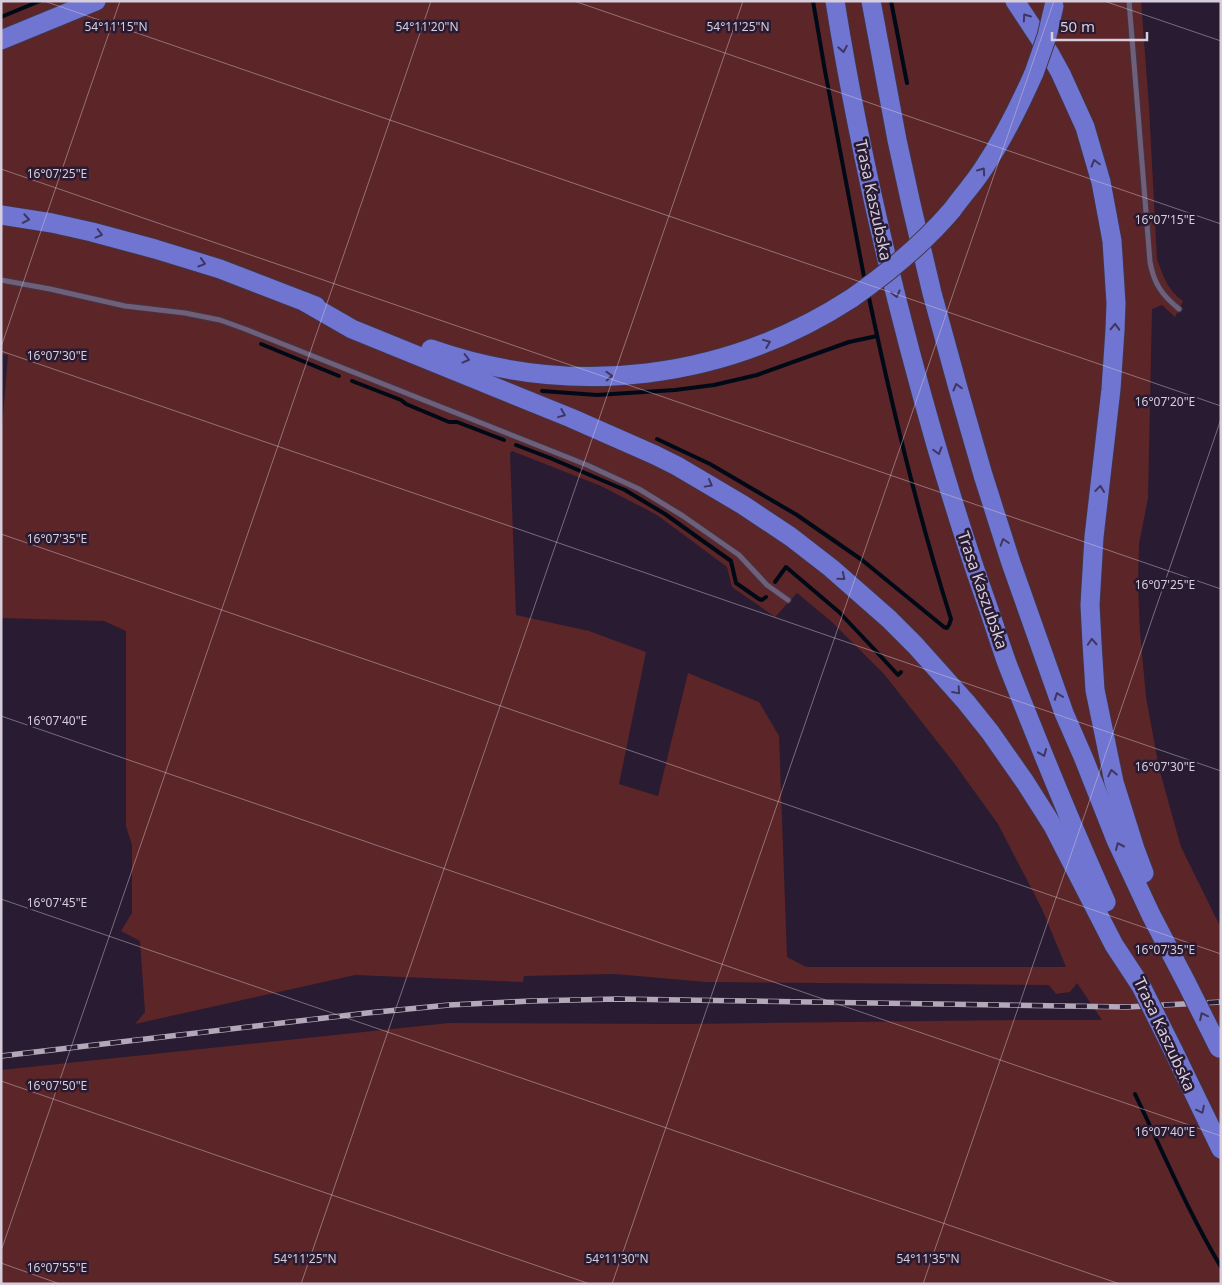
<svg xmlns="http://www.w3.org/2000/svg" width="1222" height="1285" font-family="'Noto Sans',sans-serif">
<rect width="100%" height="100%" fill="#291b31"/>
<path fill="#5c2527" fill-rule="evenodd" d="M1,1H1141L1149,107L1157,259C1163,276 1168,291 1183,301L1175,317L1162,305L1152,309L1148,498L1139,544L1138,585L1140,632L1146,697L1159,768L1181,847L1221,928V1284H1V1070L449,1023L688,1024L1021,1020H1102L1077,983L1070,992L1056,994L1049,985L706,982L615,974L524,976L523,982L355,975L135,1024L145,1012L140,941L121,931L132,913V845L126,826V631L104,621L1,618V439L8,355L1,354ZM512,451L601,486L657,515L727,567L732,587L775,617L797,593L832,622L884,674L954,763L998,824L1042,909L1066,967H806L787,957L779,736L759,702L688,673L658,796L619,784L646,652L589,631L516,615L510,453Z"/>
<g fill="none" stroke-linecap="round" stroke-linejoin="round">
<g stroke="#000a17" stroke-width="4">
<polyline points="813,1 825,71 865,282"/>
<polyline points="891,1 907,83"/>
<polyline points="1,17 40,1"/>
<polyline points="261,344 339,376"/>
<polyline points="352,381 401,400 406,404 449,422 457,422 504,440"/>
<polyline points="542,391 597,395 675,390 714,385 757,375 849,342 877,336"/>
<path d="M657,439L710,464L797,515L862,560L944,627L947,628L949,625L951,619C917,512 891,403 868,293"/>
<polyline points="516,445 550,458 625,490 665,514 731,561 736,583 759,599 762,600 766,597"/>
<polyline points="775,582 786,567 839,612 874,649 898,675 901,672"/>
<path d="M1135,1094C1163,1152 1188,1212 1221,1267"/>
</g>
<g stroke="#413548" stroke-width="7">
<g id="service">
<path d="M1129,1L1150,262C1154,284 1162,295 1179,309"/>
<polyline points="1,280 50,289 125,306 185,313 220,320 245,329 587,465 639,489 683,516 739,555 767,585 788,600"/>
</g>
</g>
<g stroke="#413548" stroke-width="21">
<g id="motorway">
<path d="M835,1C859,151 894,299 936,445C952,499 969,554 988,607C995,627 1001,647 1008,666C1039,745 1071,824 1106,902"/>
<polyline points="871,1 897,140 911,204 932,293 958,388 983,475 1011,563 1064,713 1084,759 1116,840 1151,915 1187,984"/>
<polyline points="1015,1 1050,54 1061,74 1085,127 1101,182 1112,241 1116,303 1115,330 1111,389 1094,537 1090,605 1092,643 1095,690 1114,782 1135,849 1144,873"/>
<polyline points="1,40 96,1"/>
<path d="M952,210C962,196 974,183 983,169C1003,139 1019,107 1034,73"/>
<polyline points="1,215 52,223 92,232 155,249 220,269 316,306"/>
<polyline points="305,302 352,329 571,418 655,455 677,466 743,505 791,537 831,568 889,619 915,645 966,702 990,732 1025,782 1053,826 1114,945 1141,986"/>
<path d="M431,349C573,399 726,380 852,298"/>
<polyline points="1173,1050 1221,1149"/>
</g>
</g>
<use href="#service" stroke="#6f5f79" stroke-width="5"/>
<use href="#motorway" stroke="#7075d2" stroke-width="19"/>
<g stroke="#b2a8b8" stroke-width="5.5">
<polyline id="rail" points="1,1056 367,1013 449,1005 531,1001 617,999 1127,1007 1221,1002"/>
</g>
<use href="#rail" stroke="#291b31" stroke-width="4" stroke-dasharray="11" stroke-linecap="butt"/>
<g stroke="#413548" stroke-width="21" stroke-linecap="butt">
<g id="motorway-bridge">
<polyline points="1034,73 1047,36 1054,6"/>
<path d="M852,298C889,272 923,244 952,210"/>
<polyline points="1187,984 1219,1048"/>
<polyline points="1141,986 1173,1050"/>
</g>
</g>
<use href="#motorway-bridge" stroke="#7075d2" stroke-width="19"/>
</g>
<defs><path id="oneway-chevron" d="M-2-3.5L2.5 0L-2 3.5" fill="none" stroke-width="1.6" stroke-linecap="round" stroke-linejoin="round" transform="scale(1.25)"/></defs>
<g stroke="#3e3661">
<use href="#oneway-chevron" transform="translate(1026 17) rotate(-125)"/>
<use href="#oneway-chevron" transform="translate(843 49) rotate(80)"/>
<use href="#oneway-chevron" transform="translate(1095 163) rotate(-106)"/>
<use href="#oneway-chevron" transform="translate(982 171) rotate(-55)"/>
<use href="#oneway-chevron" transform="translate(26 219) rotate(10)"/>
<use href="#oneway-chevron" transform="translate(99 234) rotate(14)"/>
<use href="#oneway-chevron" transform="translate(202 263) rotate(17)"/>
<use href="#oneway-chevron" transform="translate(896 294) rotate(76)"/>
<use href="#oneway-chevron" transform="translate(1115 327) rotate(-88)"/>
<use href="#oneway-chevron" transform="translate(767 343) rotate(-22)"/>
<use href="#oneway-chevron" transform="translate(466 359) rotate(14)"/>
<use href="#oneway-chevron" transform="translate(609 376) rotate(-2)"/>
<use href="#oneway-chevron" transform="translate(957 387) rotate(-105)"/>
<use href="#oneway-chevron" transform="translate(562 414) rotate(22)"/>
<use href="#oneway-chevron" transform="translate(938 451) rotate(74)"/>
<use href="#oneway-chevron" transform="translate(709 484) rotate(29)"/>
<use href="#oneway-chevron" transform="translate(1100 489) rotate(-84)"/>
<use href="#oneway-chevron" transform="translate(1004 542) rotate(-108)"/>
<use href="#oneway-chevron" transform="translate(842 577) rotate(39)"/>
<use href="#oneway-chevron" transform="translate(1092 642) rotate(-93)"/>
<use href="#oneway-chevron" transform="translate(957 691) rotate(49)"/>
<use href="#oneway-chevron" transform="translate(1058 696) rotate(-110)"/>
<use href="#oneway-chevron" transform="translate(1043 753) rotate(68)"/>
<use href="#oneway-chevron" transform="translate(1112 773) rotate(-102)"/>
<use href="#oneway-chevron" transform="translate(1119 846) rotate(-114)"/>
<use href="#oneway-chevron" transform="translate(1203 1016) rotate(-116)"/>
<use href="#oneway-chevron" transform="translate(1201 1110) rotate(64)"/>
</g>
<path fill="none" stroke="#d7cedd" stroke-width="1" stroke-opacity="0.45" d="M44,1L1221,406M574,1L1221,224M1104,1L1221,41M1,169L1221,589M1,347L120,1M1,351L1221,771M1,534L1221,954M1,716L1221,1136M1,899L1120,1284M1,1081L590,1284M1,1251L431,1M1,1263L60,1284M301,1284L743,1M612,1284L1054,1M923,1284L1221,419"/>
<g text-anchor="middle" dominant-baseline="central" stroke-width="5" stroke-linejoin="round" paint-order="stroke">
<g font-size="16" fill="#d7cedd" stroke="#291b31">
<text transform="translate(874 200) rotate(78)">Trasa Kaszubska</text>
<text transform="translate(983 590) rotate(71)">Trasa Kaszubska</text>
<text transform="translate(1165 1034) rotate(65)">Trasa Kaszubska</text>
</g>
</g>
<g font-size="12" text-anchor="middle" fill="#d7cedd" stroke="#291b31" stroke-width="5" stroke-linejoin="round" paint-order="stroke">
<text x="116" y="31">54°11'15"N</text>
<text x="427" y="31">54°11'20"N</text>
<text x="738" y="31">54°11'25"N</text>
<text x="57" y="178">16°07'25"E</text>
<text x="1165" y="224">16°07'15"E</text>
<text x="57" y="360">16°07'30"E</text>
<text x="1165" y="406">16°07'20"E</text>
<text x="57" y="543">16°07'35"E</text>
<text x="1165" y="589">16°07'25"E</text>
<text x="57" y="725">16°07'40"E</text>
<text x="1165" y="771">16°07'30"E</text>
<text x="57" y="907">16°07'45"E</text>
<text x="1165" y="954">16°07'35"E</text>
<text x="57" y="1090">16°07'50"E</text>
<text x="1165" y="1136">16°07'40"E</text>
<text x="305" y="1263">54°11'25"N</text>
<text x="617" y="1263">54°11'30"N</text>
<text x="928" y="1263">54°11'35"N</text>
<text x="57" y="1272">16°07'55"E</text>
</g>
<rect width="1222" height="1285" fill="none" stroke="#d7cedd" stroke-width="5"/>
<path d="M1052 32v8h95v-8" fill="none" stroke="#d7cedd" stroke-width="2.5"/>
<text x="1060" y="32" font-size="15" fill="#d7cedd" stroke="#291b31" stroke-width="4" paint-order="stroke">50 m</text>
</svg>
